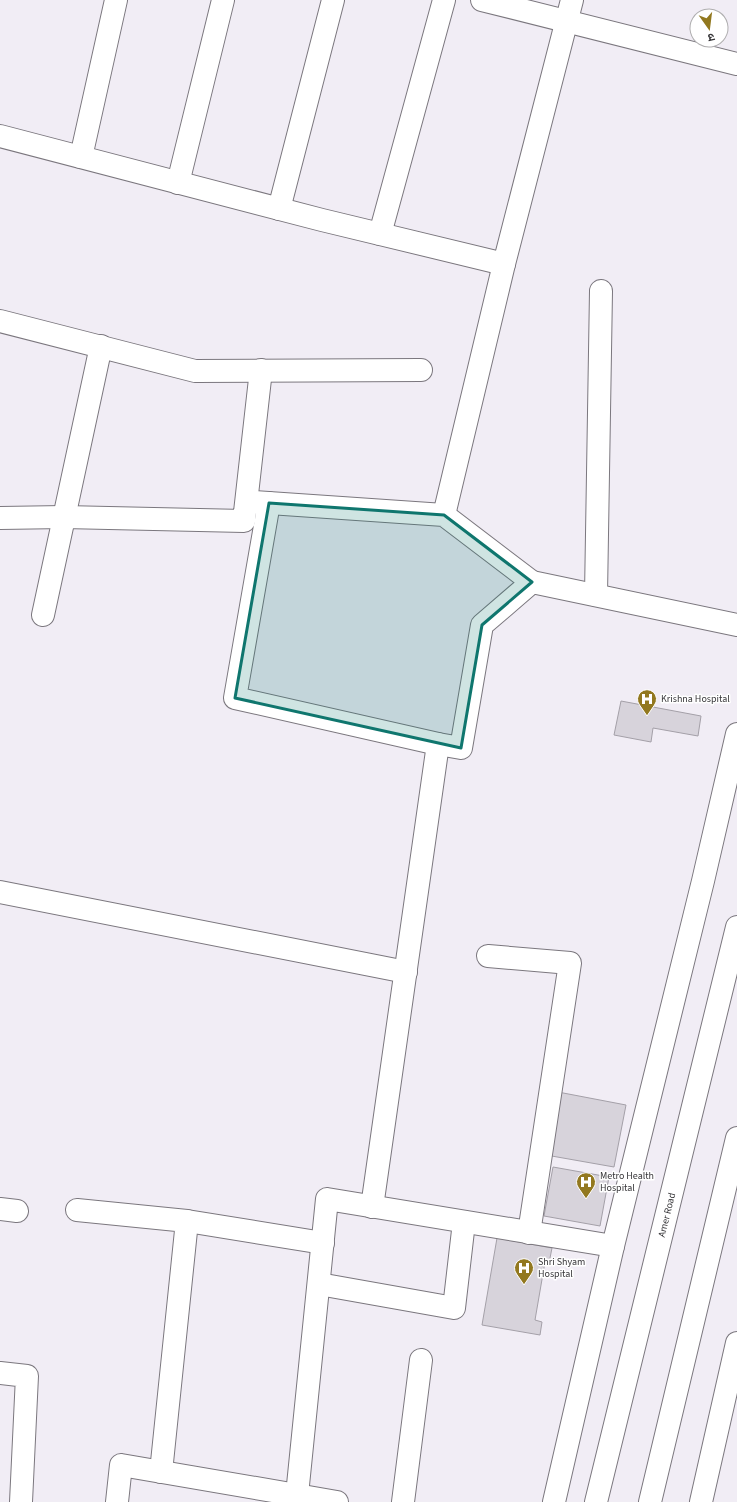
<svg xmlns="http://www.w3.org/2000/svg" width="737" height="1502" font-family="'Source Sans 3','Noto Sans Devanagari',sans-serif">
<rect width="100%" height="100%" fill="#f1edf5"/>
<g fill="#d7d3db" stroke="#a4a0a8">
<polygon points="621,701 701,716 698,736 653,728 651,742 614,735"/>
<polygon points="558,1092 626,1105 614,1167 546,1155"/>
<polygon points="553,1167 609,1177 600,1226 544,1216"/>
<polygon points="497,1238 552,1248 549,1263 545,1262 535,1320 542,1322 540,1335 482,1325"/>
</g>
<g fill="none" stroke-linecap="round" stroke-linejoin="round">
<g stroke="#7b777e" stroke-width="24">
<g id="minor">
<polyline points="482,0 737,64"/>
<polyline points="0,136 322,220 504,264"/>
<polyline points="81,157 116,0"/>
<polyline points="178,183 223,0"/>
<polyline points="279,209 333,0"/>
<polyline points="380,234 444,0"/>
<polyline points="0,321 195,371 421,370"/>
<polyline points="254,502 444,515 532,582"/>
<polyline points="269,503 235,698 438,744"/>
<polyline points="444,515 504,264 572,0"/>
<polyline points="0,518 64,517 244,521 261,370"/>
<polyline points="596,595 601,291"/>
<polyline points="43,615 101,346"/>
<polyline points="0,892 406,972"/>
<polyline points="488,956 570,963 529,1233"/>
<polyline points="372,1207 438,744 461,748 482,625 532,582 737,625"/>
<polyline points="0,1209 17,1211"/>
<polyline points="77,1210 187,1221 161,1472"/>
<polyline points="187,1221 323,1243"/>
<polyline points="319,1284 454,1308 464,1222"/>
<polyline points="0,1373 27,1376 21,1502"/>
<polyline points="297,1495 327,1199 613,1246"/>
<polyline points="117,1502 121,1465 337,1502"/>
<polyline points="403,1502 421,1360"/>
</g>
</g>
<g stroke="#7b777e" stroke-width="24">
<g id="tertiary">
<polyline points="554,1502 613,1246 703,881 737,734"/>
<polyline points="701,1502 737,1343"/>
</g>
</g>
<g stroke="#7b777e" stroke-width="24">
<g id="trunk">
<polyline points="596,1502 737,927"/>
<polyline points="650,1502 737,1138"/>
</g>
</g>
<use href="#minor" stroke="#fff" stroke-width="22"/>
<use href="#tertiary" stroke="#fff" stroke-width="22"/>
<use href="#trunk" stroke="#fff" stroke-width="22"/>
</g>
<path fill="#0f766e" fill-opacity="0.2" stroke="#0f766e" stroke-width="3" stroke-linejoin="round" d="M269,503L444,515L532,582L482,625L461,748L235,698Z"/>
<defs>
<g id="hospital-pin" transform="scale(1)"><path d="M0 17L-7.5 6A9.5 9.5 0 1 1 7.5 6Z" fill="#92781f" stroke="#fff"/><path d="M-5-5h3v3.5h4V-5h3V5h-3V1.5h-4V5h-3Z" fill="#fff"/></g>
</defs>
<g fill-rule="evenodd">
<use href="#hospital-pin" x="647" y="699"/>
<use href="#hospital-pin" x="586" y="1182"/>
<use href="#hospital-pin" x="524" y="1268"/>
</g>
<g text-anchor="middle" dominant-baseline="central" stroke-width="3" stroke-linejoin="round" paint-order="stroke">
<g font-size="10" fill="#363538" stroke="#fff" text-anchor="start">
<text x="661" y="699">Krishna Hospital</text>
<text x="600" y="1176">Metro Health<tspan x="600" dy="12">Hospital</tspan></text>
<text x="538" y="1262">Shri Shyam<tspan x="538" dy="12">Hospital</tspan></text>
</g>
<g font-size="10" fill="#363538" stroke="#fff">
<text transform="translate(667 1215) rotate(-76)">Amer Road</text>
</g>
</g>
<g transform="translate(709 28) rotate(166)"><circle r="19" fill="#ffffff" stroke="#afaeaf"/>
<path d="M0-3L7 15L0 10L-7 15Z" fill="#92781f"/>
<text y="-6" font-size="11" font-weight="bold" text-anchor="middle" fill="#363538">उ</text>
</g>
</svg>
